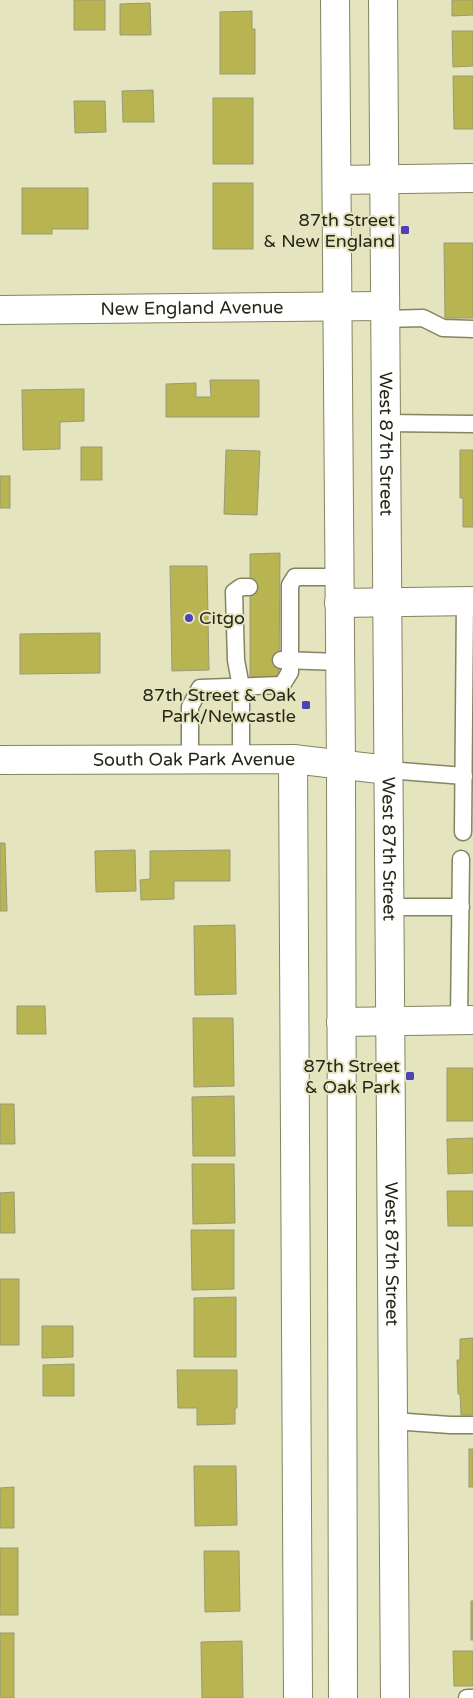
<svg xmlns="http://www.w3.org/2000/svg" width="473" height="1698" font-family="'Varela Round',sans-serif">
<rect width="100%" height="100%" fill="#e4e4bf"/>
<g fill="#b8b451" stroke="#9a9a77">
<rect x="74" y="0" width="31" height="30"/>
<polygon points="452,0 473,0 473,15 452,16"/>
<polygon points="150,3 151,35 120,35 120,4"/>
<polygon points="252,11 252,29 255,29 255,74 220,74 220,12"/>
<polygon points="452,31 473,31 473,66 453,67"/>
<polygon points="453,76 473,76 473,129 454,129"/>
<polygon points="153,90 154,122 123,122 122,91"/>
<rect x="213" y="98" width="40" height="66"/>
<polygon points="74,101 105,101 106,132 75,133"/>
<rect x="213" y="183" width="40" height="66"/>
<polygon points="22,188 88,188 88,229 52,229 52,234 22,234"/>
<polygon points="444,243 473,243 473,318 445,318"/>
<polygon points="210,380 259,380 259,417 166,417 166,384 196,383 196,397 211,397"/>
<polygon points="84,389 84,421 60,422 60,449 23,450 22,390"/>
<rect x="81" y="447" width="21" height="33"/>
<polygon points="226,450 260,451 257,515 224,514"/>
<polygon points="460,450 473,450 473,527 463,527 463,498 460,498"/>
<rect x="0" y="476" width="10" height="32"/>
<polygon points="280,553 279,677 250,677 250,554"/>
<polygon points="170,566 207,566 209,670 172,671"/>
<polygon points="100,633 100,673 20,674 20,634"/>
<polygon points="0,843 5,843 7,911 0,911"/>
<polygon points="135,850 136,891 96,892 95,851"/>
<polygon points="230,850 230,881 174,881 174,899 141,900 140,880 150,879 150,851"/>
<polygon points="235,925 236,994 195,995 194,926"/>
<polygon points="17,1006 45,1006 46,1034 17,1034"/>
<polygon points="193,1018 233,1018 234,1086 194,1087"/>
<rect x="447" y="1068" width="26" height="53"/>
<polygon points="234,1096 235,1156 193,1156 192,1097"/>
<polygon points="0,1104 14,1104 15,1144 0,1144"/>
<polygon points="473,1138 473,1173 448,1174 447,1139"/>
<polygon points="192,1164 234,1164 235,1223 193,1224"/>
<polygon points="447,1191 473,1191 473,1226 448,1226"/>
<polygon points="14,1192 15,1233 0,1233 0,1193"/>
<polygon points="191,1230 234,1230 234,1289 192,1290"/>
<rect x="0" y="1279" width="19" height="66"/>
<polygon points="236,1297 236,1357 194,1357 194,1298"/>
<polygon points="42,1326 73,1326 73,1357 42,1358"/>
<polygon points="473,1338 473,1415 461,1415 460,1394 458,1394 457,1360 460,1360 460,1339"/>
<polygon points="74,1364 74,1396 43,1396 43,1365"/>
<polygon points="177,1370 237,1370 237,1408 235,1408 235,1424 197,1425 197,1408 178,1408"/>
<rect x="469" y="1449" width="4" height="38"/>
<polygon points="194,1466 236,1466 237,1525 195,1526"/>
<polygon points="14,1487 14,1528 0,1528 0,1488"/>
<rect x="0" y="1548" width="18" height="67"/>
<polygon points="204,1551 239,1551 240,1611 205,1612"/>
<rect x="471" y="1601" width="2" height="39"/>
<rect x="0" y="1633" width="14" height="65"/>
<polygon points="242,1641 243,1698 202,1698 201,1642"/>
<polygon points="453,1651 473,1651 473,1686 454,1686"/>
</g>
<g fill="none" stroke-linecap="round" stroke-linejoin="round">
<g stroke="#858462" stroke-width="19">
<g id="service">
<polyline points="384,319 423,318 443,328 473,329"/>
<polyline points="385,423 473,424"/>
<polyline points="281,660 340,662"/>
<polyline points="190,759 190,707 200,688 282,685 290,672 290,585 295,577 339,577"/>
<polyline points="241,759 241,687 236,660 234,592 241,587 249,587"/>
<polyline points="388,770 464,776"/>
<polyline points="463,832 465,601"/>
<polyline points="389,907 461,907"/>
<polyline points="459,1020 461,859"/>
<polyline points="393,1421 450,1425 473,1425"/>
<polyline points="467,1698 473,1698"/>
</g>
</g>
<g stroke="#858462" stroke-width="30">
<g id="minor">
<polyline points="337,180 473,178"/>
<path id="s1" d="M0,310L384,306"/>
<polyline points="339,603 473,601"/>
<polyline points="293,759 298,1698"/>
<path id="s2" d="M0,760L293,759L388,770"/>
<polyline points="341,1022 473,1020"/>
</g>
</g>
<g stroke="#858462" stroke-width="30">
<g id="secondary">
<polyline points="335,0 341,764 343,1698"/>
<path id="s3" d="M383,0L395,1698"/>
</g>
</g>
<use href="#service" stroke="#fff" stroke-width="16"/>
<use href="#minor" stroke="#fff" stroke-width="28"/>
<use href="#secondary" stroke="#fff" stroke-width="28"/>
</g>
<g fill="#4d42b9" stroke="#e4e4bf" stroke-width="2">
<rect x="400" y="225" width="10" height="10" rx="2.5"/>
<circle cx="189" cy="618" r="5"/>
<rect x="301" y="700" width="10" height="10" rx="2.5"/>
<rect x="405" y="1071" width="10" height="10" rx="2.5"/>
</g>
<g text-anchor="middle" dominant-baseline="central" stroke-width="4" stroke-linejoin="round" paint-order="stroke">
<g font-size="18" fill="#272719" stroke="#e4e4bf" text-anchor="end">
<text x="395" y="220">87th Street<tspan x="395" dy="21">&amp; New England</tspan></text>
<text x="199" y="618" text-anchor="start">Citgo</text>
<text x="296" y="695">87th Street &amp; Oak<tspan x="296" dy="21">Park/Newcastle</tspan></text>
<text x="400" y="1066">87th Street<tspan x="400" dy="21">&amp; Oak Park</tspan></text>
</g>
<g font-size="18" fill="#272719" stroke="#e4e4bf">
<text stroke="none"><textPath href="#s1" startOffset="192">New England Avenue</textPath></text>
<text stroke="none"><textPath href="#s3" startOffset="444">West 87th Street</textPath></text>
<text stroke="none"><textPath href="#s2" startOffset="194">South Oak Park Avenue</textPath></text>
<text stroke="none"><textPath href="#s3" startOffset="849">West 87th Street</textPath></text>
<text stroke="none"><textPath href="#s3" startOffset="1254">West 87th Street</textPath></text>
</g>
</g>
</svg>
